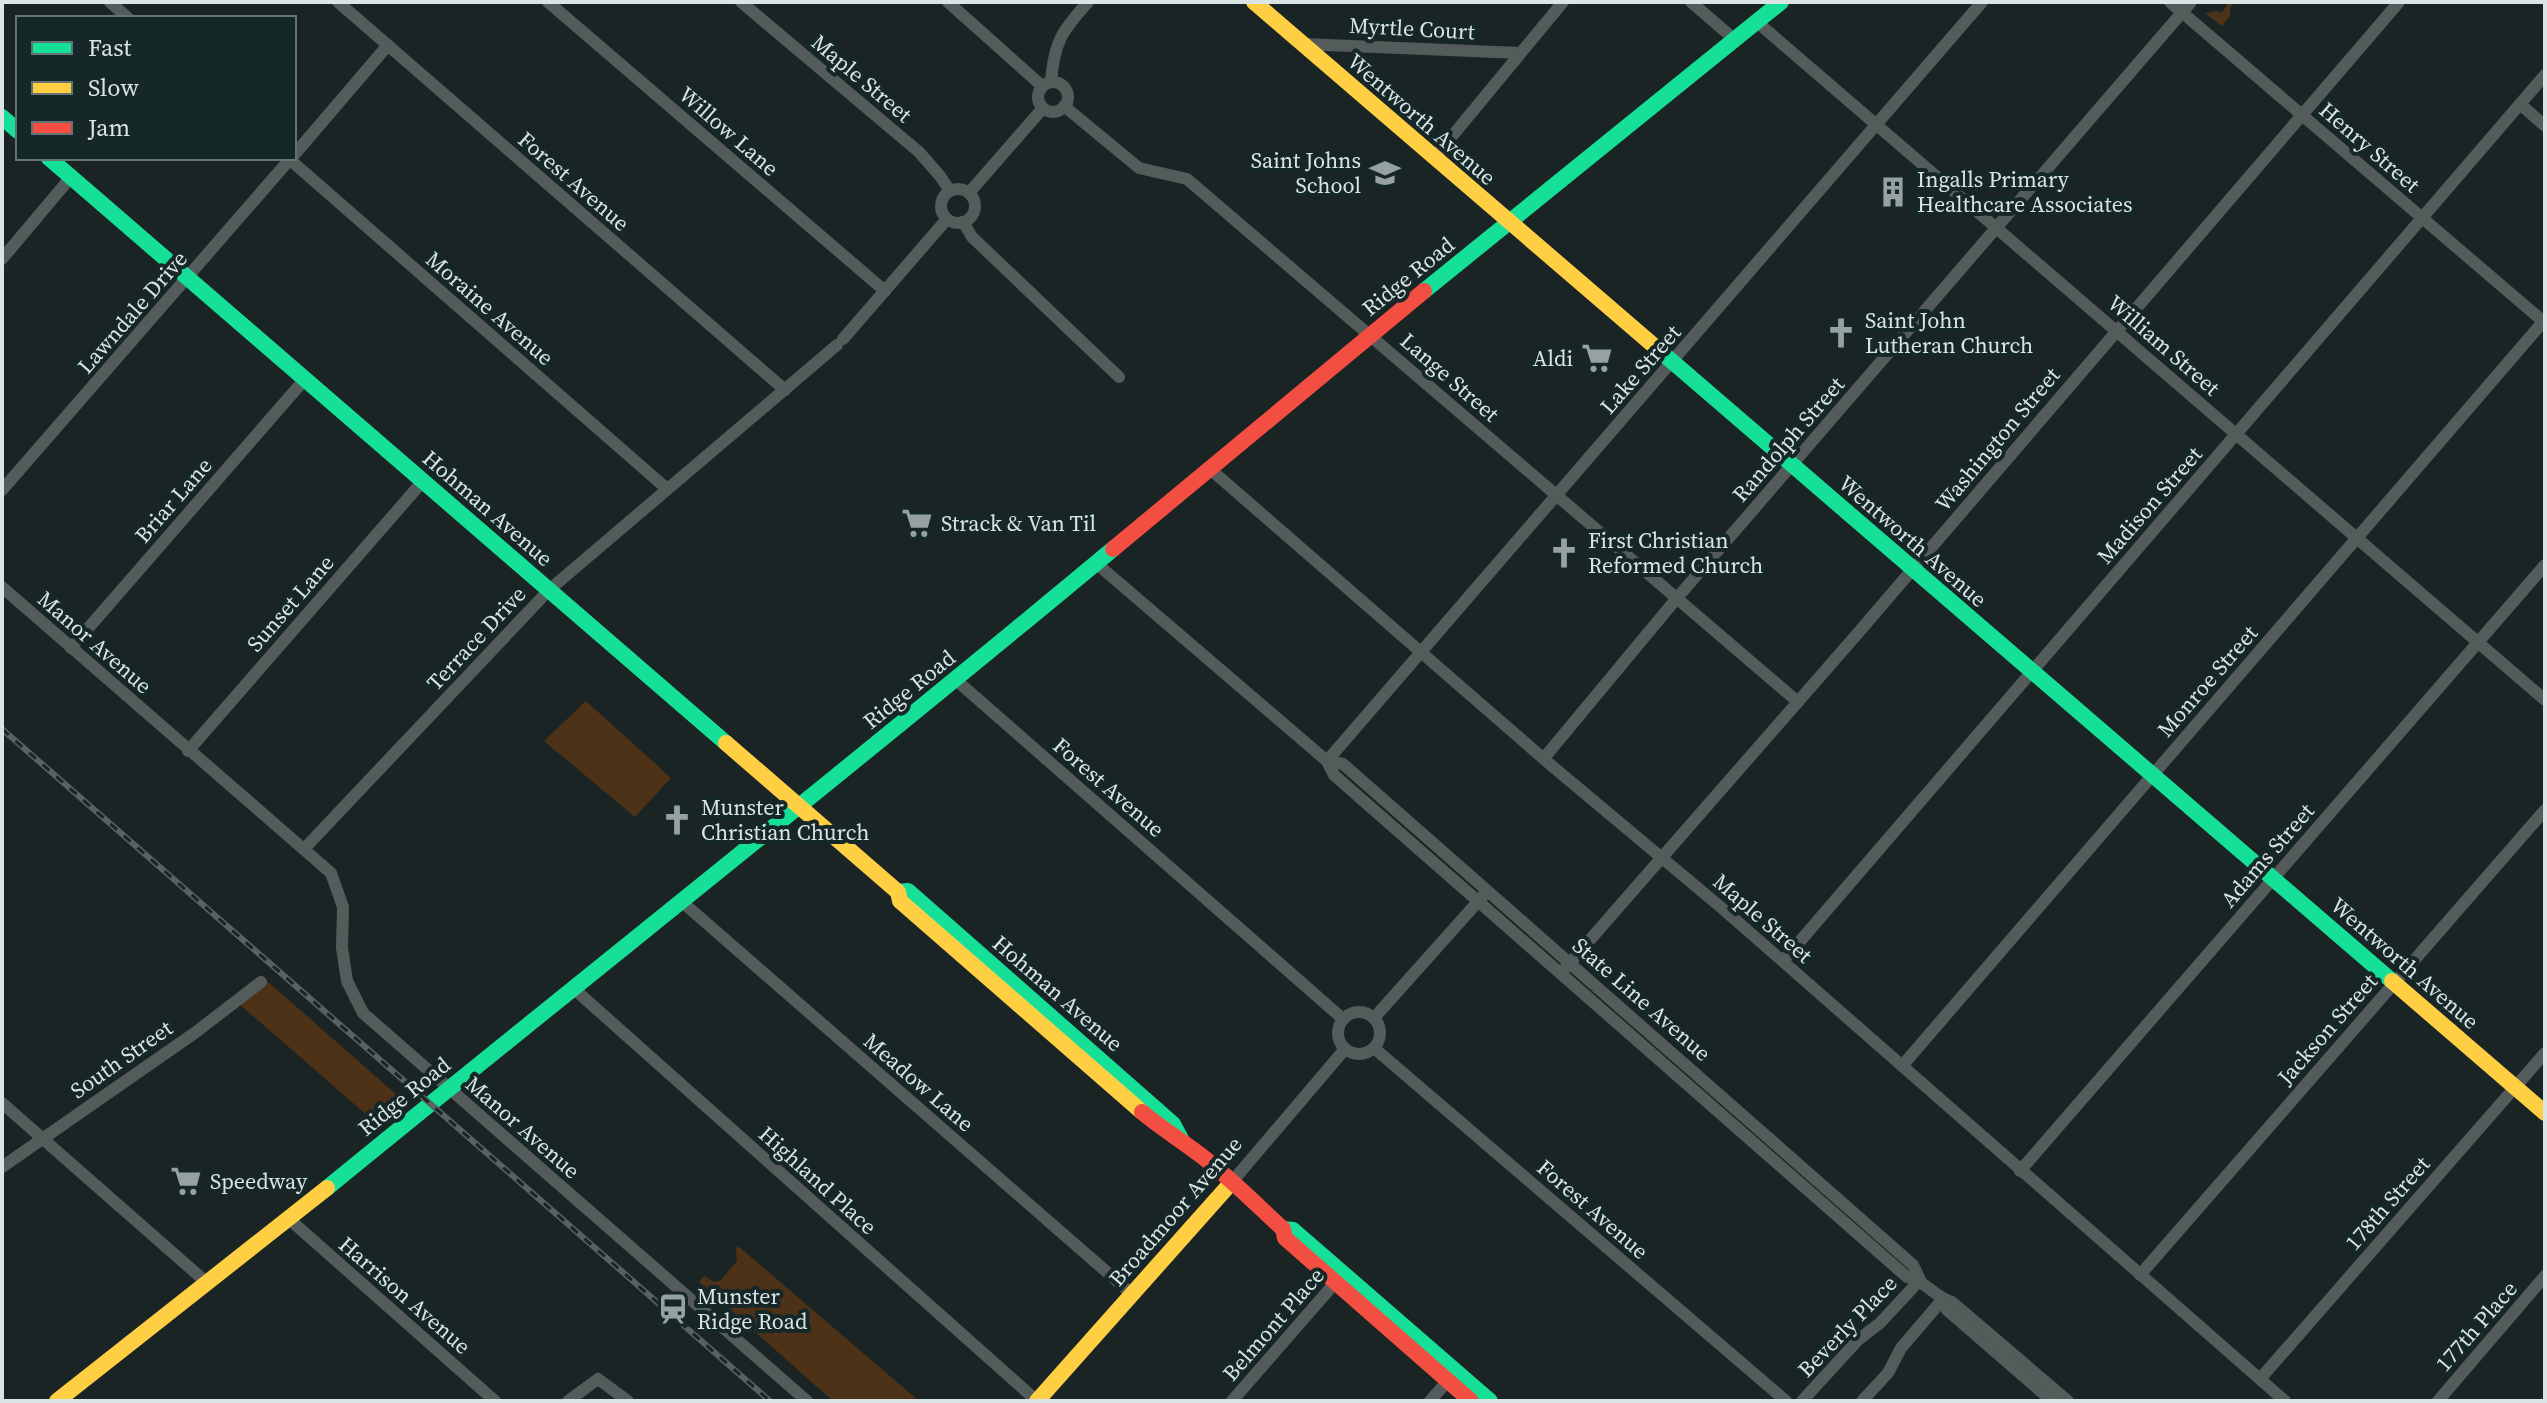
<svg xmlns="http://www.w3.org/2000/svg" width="2547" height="1403" font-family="'Source Serif 4',serif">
<rect width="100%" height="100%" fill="#1a2424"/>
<g fill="#4d3217">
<polygon points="2225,2 2235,2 2230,8 2230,16 2222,26 2205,13 2217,11 2221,13 2227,6"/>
<polygon points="586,701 671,778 635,817 544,741"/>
<polygon points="267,981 405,1102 377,1124 237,1002"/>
<polygon points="738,1246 919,1401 833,1401 699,1282 704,1276 715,1282 721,1280 737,1261 736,1249"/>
</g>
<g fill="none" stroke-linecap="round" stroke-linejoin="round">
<g stroke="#545b5b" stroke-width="12">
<polyline points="110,2 128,18"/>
<polyline points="338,2 785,390"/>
<polyline points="548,2 885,291"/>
<polyline points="741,2 919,152 940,176 950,191"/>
<polyline points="948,2 1042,86"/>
<polyline points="1691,2 1734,39"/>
<polyline points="2170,2 2545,323"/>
<polyline points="1757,22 2545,700"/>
<polyline points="1303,44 1520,53"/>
<path d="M1051,82C1054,42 1062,31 1088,2"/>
<circle cx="1053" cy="97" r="15"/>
<polyline points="2520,104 2545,126"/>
<polyline points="1064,106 1139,168 1187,179 1798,702"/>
<polyline points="294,155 388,45"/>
<polyline points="288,158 666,488"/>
<polyline points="1434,158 1563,2"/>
<circle cx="958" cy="206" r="17"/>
<polyline points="969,193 1043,108"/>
<polyline points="963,222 972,237 1119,377"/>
<polyline points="2,259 71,177"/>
<polyline points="843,339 947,219"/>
<polyline points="1210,469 1552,766 1723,909 2285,1401"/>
<polyline points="2,490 291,158"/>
<path d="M1097,564L1327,761L1334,775L1907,1277C1926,1281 1934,1297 1952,1302L2068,1401"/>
<polyline points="2,587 331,873 343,907 342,948 347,981 363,1013 807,1401"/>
<polyline points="71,648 305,379"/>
<polyline points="956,680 1343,1019"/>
<polyline points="188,751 423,481"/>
<polyline points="1544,758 1677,598 2191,2"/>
<polyline points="1327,761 1982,2"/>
<polyline points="1327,761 1343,764 1913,1265 1920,1280"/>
<polyline points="304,849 549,590 837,345"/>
<polyline points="680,900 1132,1294"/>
<polyline points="1783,961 2545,75"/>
<polyline points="1561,973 1858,633 2399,2"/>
<polyline points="573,988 1037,1401"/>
<circle cx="1359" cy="1033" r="21"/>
<polyline points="1374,1018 1483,896"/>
<polyline points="1374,1048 1786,1401"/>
<polyline points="1902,1066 2543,322"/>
<polyline points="2,1103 206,1282"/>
<polyline points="2,1167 196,1032 261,982"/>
<polyline points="2020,1171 2545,565"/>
<polyline points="1231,1183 1345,1049"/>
<polyline points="289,1219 495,1401"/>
<polyline points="2140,1275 2545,810"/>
<polyline points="1943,1299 1947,1310 2052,1401"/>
<polyline points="2260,1379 2545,1053"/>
<polyline points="568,1401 598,1379 628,1401"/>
<polyline points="1232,1401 1341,1276"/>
<polyline points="1430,1401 1452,1376"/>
<polyline points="1802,1401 1858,1340 1880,1323 1920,1280"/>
<polyline points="1862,1401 1888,1373 1901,1348 1943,1299"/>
<polyline points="2438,1401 2545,1276"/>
</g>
<g stroke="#16e098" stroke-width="16">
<polyline points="2,117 18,131"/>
<polyline points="49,158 726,743"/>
<polyline points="1424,291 1781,2"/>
<polyline points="1660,351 2392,981"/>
<polyline points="898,892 908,891 1173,1124 1181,1139"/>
<path d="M327,1188C589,974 854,765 1113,549"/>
<polyline points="1283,1229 1293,1230 1490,1401"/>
</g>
<g stroke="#ffcf43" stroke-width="16">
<polyline points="1254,2 1660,351"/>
<polyline points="726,743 898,892 900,901 1142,1112"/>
<polyline points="2392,981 2545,1113"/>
<polyline points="57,1401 327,1188"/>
<polyline points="1037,1401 1231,1183"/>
</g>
<g stroke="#f24e42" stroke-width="16">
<polyline points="1113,549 1424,291"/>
<path d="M1142,1112C1163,1130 1186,1143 1208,1161C1234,1182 1258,1206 1283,1229L1285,1238L1471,1401"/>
</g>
<g stroke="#5b6161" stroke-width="6">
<polyline id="rail" points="2,729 770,1401"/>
</g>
<use href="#rail" stroke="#162728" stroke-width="3" stroke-dasharray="9" stroke-linecap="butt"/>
</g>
<defs>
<g id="school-bare" transform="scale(2.4)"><path d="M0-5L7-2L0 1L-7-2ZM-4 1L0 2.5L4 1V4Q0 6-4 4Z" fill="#97a1a1" stroke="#162728" stroke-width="2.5" paint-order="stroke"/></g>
<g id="building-bare" transform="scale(2.4)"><path d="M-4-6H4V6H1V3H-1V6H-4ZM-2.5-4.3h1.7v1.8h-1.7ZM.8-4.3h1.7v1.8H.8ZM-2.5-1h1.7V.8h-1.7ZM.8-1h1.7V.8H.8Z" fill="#97a1a1" stroke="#162728" stroke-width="2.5" paint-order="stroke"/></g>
<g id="church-bare" transform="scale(2.4)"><path d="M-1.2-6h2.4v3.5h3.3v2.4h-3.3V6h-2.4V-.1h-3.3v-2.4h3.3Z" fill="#97a1a1" stroke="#162728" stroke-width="2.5" paint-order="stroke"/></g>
<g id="supermarket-bare" transform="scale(2.4)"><path d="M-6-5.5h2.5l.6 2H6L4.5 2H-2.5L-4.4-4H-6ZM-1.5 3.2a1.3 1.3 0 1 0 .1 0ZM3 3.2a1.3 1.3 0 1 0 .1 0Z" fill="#97a1a1" stroke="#162728" stroke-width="2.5" paint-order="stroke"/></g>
<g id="station-bare" transform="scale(2.4)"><path d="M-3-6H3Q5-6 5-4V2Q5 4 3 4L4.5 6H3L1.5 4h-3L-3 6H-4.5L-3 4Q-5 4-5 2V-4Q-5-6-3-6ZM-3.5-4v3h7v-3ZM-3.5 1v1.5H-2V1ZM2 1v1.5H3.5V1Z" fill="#97a1a1" stroke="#162728" stroke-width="2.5" paint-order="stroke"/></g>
</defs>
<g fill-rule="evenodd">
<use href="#school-bare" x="1385" y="173"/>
<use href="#building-bare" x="1893" y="192"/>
<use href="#church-bare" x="1841" y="333"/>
<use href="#supermarket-bare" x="1597" y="358"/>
<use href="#supermarket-bare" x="917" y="523"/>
<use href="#church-bare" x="1564" y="553"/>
<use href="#church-bare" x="677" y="820"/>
<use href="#supermarket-bare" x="186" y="1181"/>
<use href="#station-bare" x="673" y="1309"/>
</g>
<g text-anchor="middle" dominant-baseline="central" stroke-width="8" stroke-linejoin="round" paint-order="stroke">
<g font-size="22" fill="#dae4e5" stroke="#162728">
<text transform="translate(1412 28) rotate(3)">Myrtle Court</text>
<text transform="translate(862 78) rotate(40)">Maple Street</text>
<text transform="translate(1422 119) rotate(41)">Wentworth Avenue</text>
<text transform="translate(729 131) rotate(41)">Willow Lane</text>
<text transform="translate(2370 147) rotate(41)">Henry Street</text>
<text transform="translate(574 181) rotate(41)">Forest Avenue</text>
<text transform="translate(1408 276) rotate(-39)">Ridge Road</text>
<text transform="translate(490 308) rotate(41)">Moraine Avenue</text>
<text transform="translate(132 312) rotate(-49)">Lawndale Drive</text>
<text transform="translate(2164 345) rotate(41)">William Street</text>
<text transform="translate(1640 369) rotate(-49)">Lake Street</text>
<text transform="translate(1450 377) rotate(41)">Lange Street</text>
<text transform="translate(1788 439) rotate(-49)">Randolph Street</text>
<text transform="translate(1997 439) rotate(-50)">Washington Street</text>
<text transform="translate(173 500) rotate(-49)">Briar Lane</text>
<text transform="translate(2149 505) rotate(-49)">Madison Street</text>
<text transform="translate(488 508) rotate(41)">Hohman Avenue</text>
<text transform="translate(1913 541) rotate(41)">Wentworth Avenue</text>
<text transform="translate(290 603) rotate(-49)">Sunset Lane</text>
<text transform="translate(476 638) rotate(-47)">Terrace Drive</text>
<text transform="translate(95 642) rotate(41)">Manor Avenue</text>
<text transform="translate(2207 681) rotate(-49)">Monroe Street</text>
<text transform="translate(909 689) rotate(-39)">Ridge Road</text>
<text transform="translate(1109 787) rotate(41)">Forest Avenue</text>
<text transform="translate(2267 855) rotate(-49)">Adams Street</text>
<text transform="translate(1763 918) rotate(41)">Maple Street</text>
<text transform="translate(2405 963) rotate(41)">Wentworth Avenue</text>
<text transform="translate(1058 993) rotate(41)">Hohman Avenue</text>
<text transform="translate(1642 999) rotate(41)">State Line Avenue</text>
<text transform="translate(2327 1029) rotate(-49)">Jackson Street</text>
<text transform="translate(121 1059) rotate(-35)">South Street</text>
<text transform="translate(919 1082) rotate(41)">Meadow Lane</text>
<text transform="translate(404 1096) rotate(-39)">Ridge Road</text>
<text transform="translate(523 1127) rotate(41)">Manor Avenue</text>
<text transform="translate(818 1180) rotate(42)">Highland Place</text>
<text transform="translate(2387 1203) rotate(-49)">178th Street</text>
<text transform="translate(1593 1209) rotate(41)">Forest Avenue</text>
<text transform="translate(1175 1211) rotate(-49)">Broadmoor Avenue</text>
<text transform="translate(405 1295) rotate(41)">Harrison Avenue</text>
<text transform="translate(1273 1324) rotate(-49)">Belmont Place</text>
<text transform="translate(1847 1326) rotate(-46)">Beverly Place</text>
<text transform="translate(2476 1326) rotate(-49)">177th Place</text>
</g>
<g font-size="22" fill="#dae4e5" stroke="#162728" text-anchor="start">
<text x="1361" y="160" text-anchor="end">Saint Johns<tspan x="1361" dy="25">School</tspan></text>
<text x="1917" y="179">Ingalls Primary<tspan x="1917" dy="25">Healthcare Associates</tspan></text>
<text x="1865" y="320">Saint John<tspan x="1865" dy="25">Lutheran Church</tspan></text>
<text x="1573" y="358" text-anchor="end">Aldi</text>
<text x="941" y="523">Strack &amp; Van Til</text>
<text x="1588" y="540">First Christian<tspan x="1588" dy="25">Reformed Church</tspan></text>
<text x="701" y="807">Munster<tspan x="701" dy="25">Christian Church</tspan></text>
<text x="210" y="1181">Speedway</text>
<text x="697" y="1296">Munster<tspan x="697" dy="25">Ridge Road</tspan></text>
</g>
</g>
<rect width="2547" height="1403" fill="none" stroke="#dae4e5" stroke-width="8"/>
<rect x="16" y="16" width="280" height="144" fill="#162728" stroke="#647374" stroke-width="2"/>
<rect x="32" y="42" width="40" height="12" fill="#16e098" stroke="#647374" stroke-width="2"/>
<text x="88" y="56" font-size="24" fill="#dae4e5">Fast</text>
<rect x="32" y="82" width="40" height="12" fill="#ffcf43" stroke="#647374" stroke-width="2"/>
<text x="88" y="96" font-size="24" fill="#dae4e5">Slow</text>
<rect x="32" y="122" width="40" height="12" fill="#f24e42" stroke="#647374" stroke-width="2"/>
<text x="88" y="136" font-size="24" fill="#dae4e5">Jam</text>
</svg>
